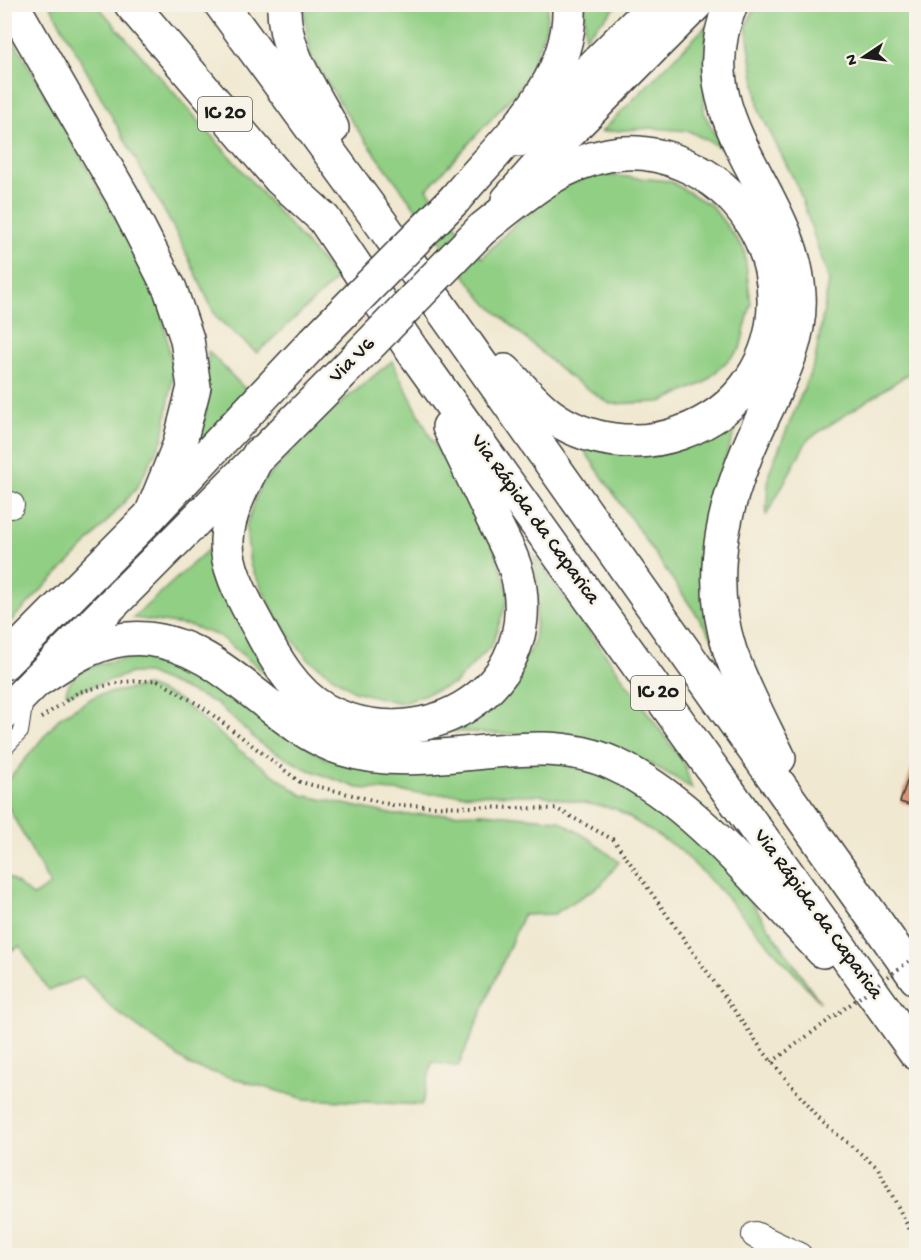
<svg xmlns="http://www.w3.org/2000/svg" width="921" height="1260" font-family="'Gochi Hand',sans-serif">
<rect width="100%" height="100%" fill="#f7f3e8"/>
<filter id="ink" filterUnits="userSpaceOnUse"><feTurbulence type="fractalNoise" baseFrequency=".0167" numOctaves="2"/><feDisplacementMap in="SourceGraphic" scale="12" xChannelSelector="R" yChannelSelector="G"/><feConvolveMatrix kernelMatrix="1 2 1 2 8 2 1 2 1" color-interpolation-filters="sRGB"/></filter>
<filter id="wash" filterUnits="userSpaceOnUse"><feTurbulence type="fractalNoise" baseFrequency=".008" numOctaves="4" result="noise"/><feDisplacementMap in="SourceGraphic" scale="24" xChannelSelector="R" yChannelSelector="G"/><feGaussianBlur stdDeviation="1.35" result="paint"/><feColorMatrix in="noise" values="0 0 0 0 0 0 0 0 0 0 0 0 0 0 0 0 0 1.4 0 .05"/><feComposite in="paint" operator="in"/></filter>
<g filter="url(#wash)">
<rect width="100%" height="100%" fill="#f0e8d0"/>
<g fill="#91cf84" stroke="#567650" stroke-width="1.5">
<polygon points="585,4 618,5 585,37"/>
<polygon points="50,5 97,5 337,279 257,353 216,317 178,236"/>
<polygon points="303,5 548,5 546,27 525,82 427,189 482,258 544,194 596,174 670,181 712,206 744,249 751,304 740,349 704,383 661,402 610,404 568,376 483,300 352,122 311,57"/>
<polygon points="757,5 916,5 916,364 913,371 808,439 766,516 769,473 815,361 829,281 799,190 759,110 746,25"/>
<polygon points="4,23 159,293 173,374 163,438 136,489 86,545 5,627"/>
<polygon points="706,26 704,113 723,149 689,131 651,128 601,132"/>
<polygon points="208,351 249,393 197,450 205,416"/>
<polygon points="392,361 432,440 490,533 509,595 492,645 454,684 400,703 354,691 308,659 279,622 250,565 246,527 260,486 314,425"/>
<path d="M743,411C718,474 700,526 707,595C709,613 716,631 720,649L571,431L619,449Z"/>
<polygon points="212,546 215,576 231,607 280,685 219,636 191,626 133,618"/>
<path d="M534,555L684,763L692,789C658,764 598,738 555,735C518,733 482,735 444,730L510,683L534,643L538,593Z"/>
<path d="M148,657L167,660L225,692L325,758L553,761L635,784L710,842L820,1002L718,888L679,849L616,809L541,795L429,794L358,788L304,768L261,744L216,703L147,673H131L69,694L66,692C72,663 123,658 148,657Z"/>
<polygon points="147,686 178,699 239,750 302,795 395,815 483,813 558,820 588,838 619,862 601,885 554,914 523,915 458,1067 432,1062 422,1105 305,1099 191,1066 113,1009 83,977 48,990 20,946 5,954 5,879 8,877 33,896 50,885 5,801 5,784 60,717 97,695"/>
</g>
<g id="blocks">
<polygon fill="#d79574" points="914,761 916,762 916,807 900,802"/>
</g>
</g>
<g filter="url(#ink)">
<use href="#blocks" fill-opacity="0" stroke="#3c3b37" stroke-width="1.5"/>
<g fill="none" stroke-linecap="round" stroke-linejoin="round">
<g stroke="#3c3b37" stroke-width="16">
<polyline id="lane" points="4,750 21,732 26,699"/>
</g>
<g stroke="#3c3b37" stroke-width="28">
<g id="street">
<polyline points="4,504 11,505"/>
<polyline points="755,1235 799,1256"/>
</g>
</g>
<g stroke="#3c3b37" stroke-width="36">
<g id="secondary">
<polyline points="519,140 656,4"/>
<polyline points="508,200 565,136 696,4"/>
<polyline points="4,663 151,515 313,343"/>
<polyline points="4,713 339,376"/>
</g>
</g>
<g stroke="#3c3b37" stroke-width="36">
<g id="highway">
<polyline points="12,4 123,197 170,289 187,339 194,387 179,446 151,515"/>
<polyline points="131,4 280,179 324,219 412,350 916,1053"/>
<polyline points="221,4 381,223 916,978"/>
<path d="M284,4C282,49 312,90 332,128"/>
<path d="M731,4C682,119 793,189 799,294C802,340 779,383 760,423C726,495 704,571 730,651C743,688 762,723 779,758"/>
<path d="M455,199C502,142 573,84 569,4"/>
<path d="M481,230C520,199 558,164 608,155C633,150 660,154 683,164C803,215 807,389 680,433C638,448 587,442 550,415C534,403 519,385 505,371"/>
<path d="M259,454C218,533 215,548 258,626C274,657 294,693 325,710C416,758 535,698 520,589C517,563 503,540 492,517C478,487 463,457 449,427"/>
<path d="M35,682C70,658 103,635 147,639C225,646 271,726 343,749C430,777 531,725 614,764C695,802 762,888 823,951"/>
</g>
</g>
<polyline stroke="#3c3b37" stroke-width="4" stroke-dasharray="1.5 4.5" stroke-linecap="butt" points="41,718 79,692 121,682 157,680 201,706 300,782 392,805 557,809 614,840 763,1051 821,1121 878,1168 916,1242"/>
<use href="#lane" stroke="#fff" stroke-width="14"/>
<use href="#street" stroke="#fff" stroke-width="26"/>
<use href="#secondary" stroke="#fff" stroke-width="33"/>
<use href="#highway" stroke="#fff" stroke-width="33"/>
<g stroke="#3c3b37" stroke-width="36" stroke-linecap="butt">
<g id="secondary-bridge">
<polyline points="313,343 455,199"/>
<polyline points="339,376 481,230"/>
</g>
</g>
<polyline stroke="#3c3b37" stroke-width="4" stroke-dasharray="1.5 4.5" stroke-linecap="butt" points="772,1062 916,956"/>
<use href="#secondary-bridge" stroke="#fff" stroke-width="33"/>
</g>
</g>
<g text-anchor="middle" dominant-baseline="central" stroke-width="5" stroke-linejoin="round" paint-order="stroke">
<g fill="#f7f3e8" stroke="#5e5c59" stroke-width="1.5">
<rect x="198" y="97" width="54" height="34" rx="4.5"/>
<rect x="631" y="676" width="54" height="34" rx="4.5"/>
</g>
<g font-size="20" font-weight="bold" fill="#1c1c1c">
<text x="225" y="114">IC 20</text>
<text x="658" y="693">IC 20</text>
</g>
<g font-size="21" fill="#1c1c1c" stroke="#f7f3e8">
<text transform="translate(353 361) rotate(-45)">Via V6</text>
<text transform="translate(534 520) rotate(54)">Via Rápida da Caparica</text>
<text transform="translate(817 915) rotate(54)">Via Rápida da Caparica</text>
</g>
</g>
<rect width="921" height="1260" fill="none" stroke="#f7f3e8" stroke-width="24"/>
<g transform="translate(864 57) rotate(257)" stroke="#f7f3e8" stroke-width="4.5" paint-order="stroke">
<path d="M0-4.5L10 22L0 15L-10 22Z" fill="#1c1c1c"/>
<text y="-9" font-size="16" font-weight="bold" text-anchor="middle" fill="#1c1c1c">N</text>
</g>
</svg>
